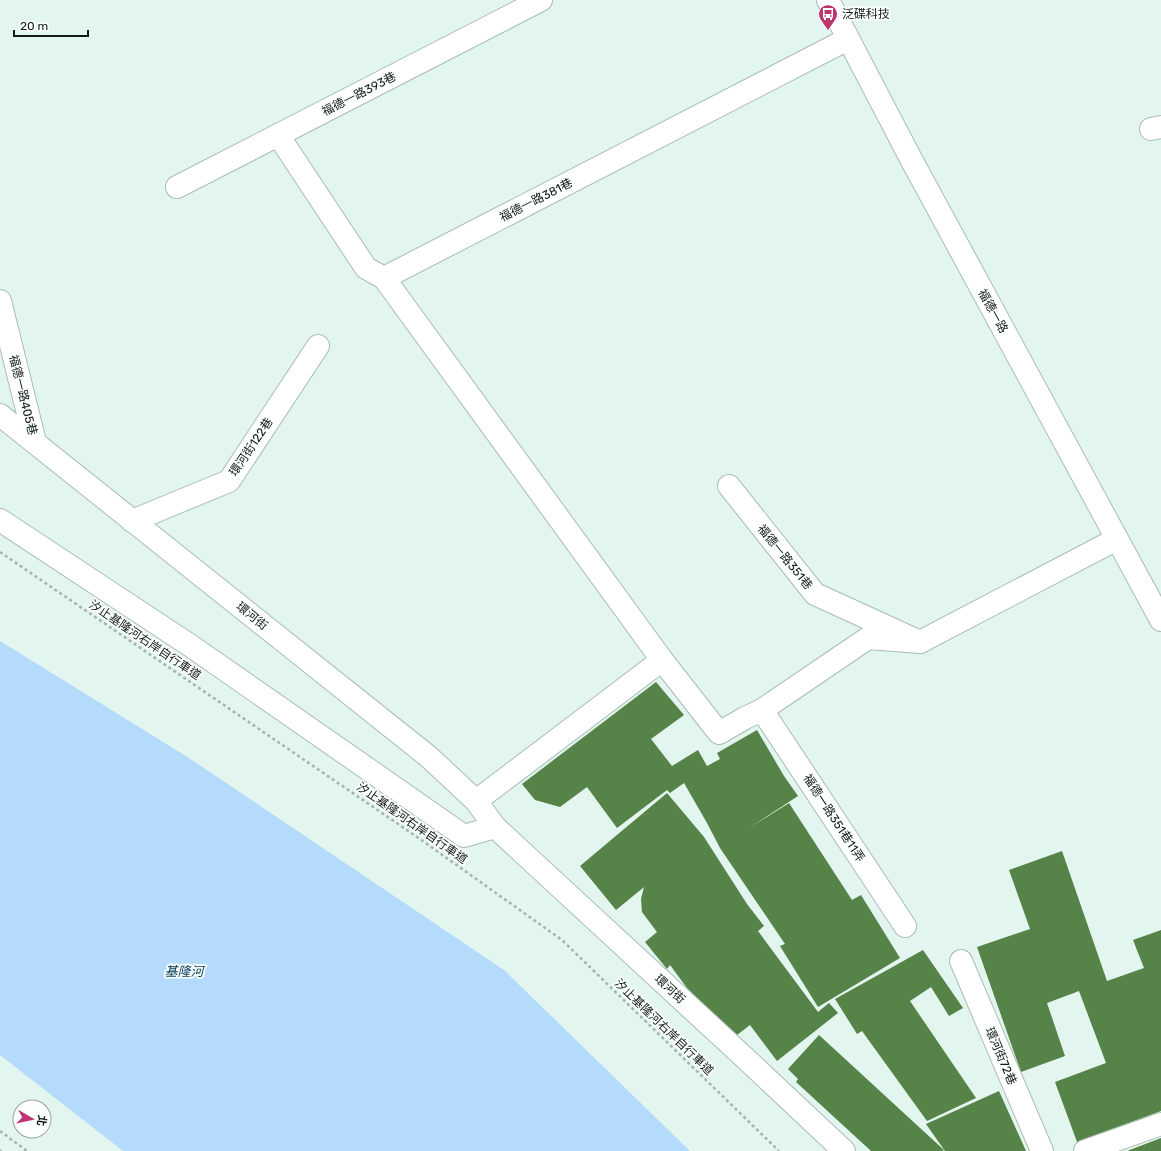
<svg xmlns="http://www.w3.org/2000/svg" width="1161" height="1151" font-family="Rubik,'Noto Sans TC',sans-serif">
<rect width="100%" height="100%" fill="#e2f5ef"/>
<polygon fill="#b4dbfb" points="0,641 189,758 504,970 690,1151 123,1151 0,1055"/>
<g fill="#568347">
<polygon points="656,682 684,715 651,739 672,766 698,750 707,766 720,759 717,753 757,730 784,776 798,796 749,828 789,803 852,900 861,895 900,958 818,1007 780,946 785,944 720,848 707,823 684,783 670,793 667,790 617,828 587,787 560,807 535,800 522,784"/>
<polygon points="667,793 704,837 747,904 764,926 758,931 818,1012 829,1003 838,1013 777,1061 750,1025 737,1035 714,1016 687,988 670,965 667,969 645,942 657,932 642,912 641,899 644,887 649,883 616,910 580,866"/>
<polygon points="1062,851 1107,981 1144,968 1133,940 1161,930 1161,1111 1077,1142 1055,1082 1106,1063 1079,991 1047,1003 1065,1056 1021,1072 977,947 1030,929 1009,870"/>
<polygon points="923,950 963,1008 949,1016 931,987 910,1001 976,1098 927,1121 862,1031 857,1034 835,999"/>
<polygon points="819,1035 944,1150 942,1151 871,1151 796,1082 798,1079 788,1069"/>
<polygon points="999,1091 1026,1151 945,1151 926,1124"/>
<polygon points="1161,1138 1161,1151 1127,1151"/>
</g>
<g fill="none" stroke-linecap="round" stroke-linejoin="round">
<g stroke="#aabcb6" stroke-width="24">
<g id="minor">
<polyline points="828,0 911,159 1161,620"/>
<polyline points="1151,129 1161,127"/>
<polyline points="278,135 366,268 384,278 848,39"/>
<polyline points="177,187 541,0"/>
<polyline points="384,278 662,660 719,733 745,718 762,710 868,638 920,642"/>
<polyline points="0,301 35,442"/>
<polyline points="0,415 429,757 476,801 495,827 745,1058 844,1151"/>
<polyline points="729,486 815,594 920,642 1117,539"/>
<polyline points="0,520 191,646 464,836 495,827"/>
<polyline points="132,521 229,481 318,346"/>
<polyline points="762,710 905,926"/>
<polyline points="476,801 662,660"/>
<polyline points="961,961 1042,1151"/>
<polyline points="1085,1151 1161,1124"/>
</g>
</g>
<g stroke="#a4b3ae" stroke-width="2.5" stroke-dasharray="3 3" stroke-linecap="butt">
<polyline points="0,552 420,839 562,940 779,1151"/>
<polyline points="0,1131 27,1151"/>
<polyline points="0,1150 1,1151"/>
</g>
<use href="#minor" stroke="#fff" stroke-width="22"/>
</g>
<defs>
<g id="bus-pin" transform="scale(1)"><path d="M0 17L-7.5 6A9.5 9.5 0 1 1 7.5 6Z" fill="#be346f" stroke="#fbfffd"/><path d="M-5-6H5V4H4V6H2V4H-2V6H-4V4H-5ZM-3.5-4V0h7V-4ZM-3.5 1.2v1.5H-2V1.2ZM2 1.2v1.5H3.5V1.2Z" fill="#fff"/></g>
</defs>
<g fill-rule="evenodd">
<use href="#bus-pin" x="828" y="14"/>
</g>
<g text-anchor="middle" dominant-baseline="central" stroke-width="3.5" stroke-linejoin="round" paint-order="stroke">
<g font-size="12" fill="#131a18" stroke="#fbfffd" text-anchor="start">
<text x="842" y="14">泛碟科技</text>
</g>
<g font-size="12" fill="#131a18" stroke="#fbfffd">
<text transform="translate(359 94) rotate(-27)">福德一路393巷</text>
<text transform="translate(536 200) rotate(-27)">福德一路381巷</text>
<text transform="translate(993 311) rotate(61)">福德一路</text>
<text transform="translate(23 395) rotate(76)">福德一路405巷</text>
<text transform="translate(251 447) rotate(-56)">環河街122巷</text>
<text transform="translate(785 557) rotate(51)">福德一路351巷</text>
<text transform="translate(252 616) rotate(39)">環河街</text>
<text transform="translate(145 640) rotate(34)">汐止基隆河右岸自行車道</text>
<text transform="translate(834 818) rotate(57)">福德一路351巷11弄</text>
<text transform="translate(412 823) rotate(35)">汐止基隆河右岸自行車道</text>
<text transform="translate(670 989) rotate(43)">環河街</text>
<text transform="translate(664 1027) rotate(44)">汐止基隆河右岸自行車道</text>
<text transform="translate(1001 1056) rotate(67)">環河街72巷</text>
</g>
<g font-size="13" font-style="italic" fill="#053b5d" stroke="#fbfffd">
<text x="184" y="971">基隆河</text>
</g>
</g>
<g transform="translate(32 1119) rotate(99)"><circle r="19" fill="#fbfffd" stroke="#9ea3a1"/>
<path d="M0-3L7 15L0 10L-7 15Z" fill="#be346f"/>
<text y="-6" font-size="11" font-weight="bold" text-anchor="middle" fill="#131a18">北</text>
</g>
<path d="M14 30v6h74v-6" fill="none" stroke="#131a18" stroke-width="2"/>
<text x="20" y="30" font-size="12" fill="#131a18" stroke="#fbfffd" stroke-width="3" paint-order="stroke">20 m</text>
</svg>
